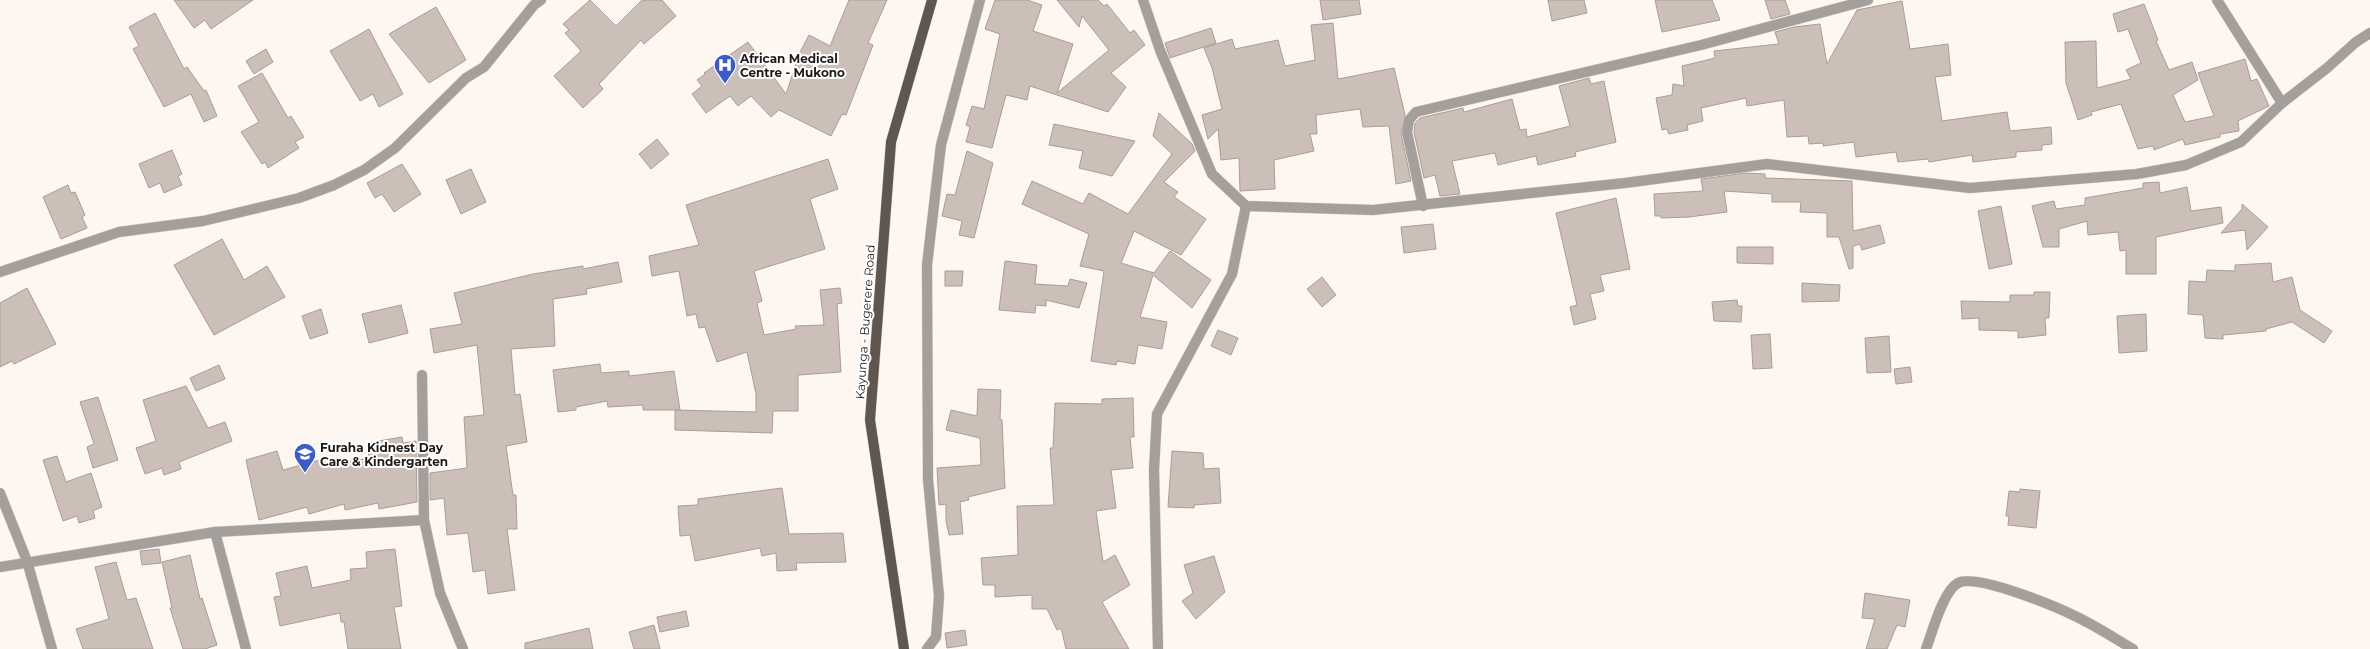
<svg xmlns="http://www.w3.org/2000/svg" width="2370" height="649" font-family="Montserrat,sans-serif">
<rect width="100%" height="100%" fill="#fef6f1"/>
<g fill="#ccbfb7" stroke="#aa9d96">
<polygon points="174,0 253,0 211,29 205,20 194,28"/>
<polygon points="590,0 616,26 642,0 662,0 676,16 644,44 641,40 599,84 603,89 583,108 554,76 581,51 565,33 569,30 563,24"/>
<polygon points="849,0 887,0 868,43 873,45 846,115 842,114 831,136 779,110 771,117 751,96 738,106 730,96 706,113 692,94 702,86 697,80 705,74 704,73 748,42 786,94 800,52 809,35 830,46"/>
<polygon points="995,0 1027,0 1042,5 1033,31 1073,44 1057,93 1109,50 1082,16 1079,27 1057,0 1098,0 1104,6 1107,4 1130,33 1134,30 1145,45 1111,73 1126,87 1108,112 1030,86 1027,100 1006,95 992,148 966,142 970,127 966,125 972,106 984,109 1000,34 985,29"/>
<polygon points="1320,0 1359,0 1361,14 1323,20"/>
<polygon points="1548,0 1584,0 1587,13 1552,21"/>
<polygon points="1655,0 1712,0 1720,20 1662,32"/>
<polygon points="1765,0 1785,0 1790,14 1771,19"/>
<polygon points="1902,1 1910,49 1948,44 1951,75 1935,77 1942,121 2007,112 2010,131 2051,127 2052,144 2042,145 2042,150 2016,152 2016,157 1973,162 1972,155 1929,162 1928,159 1898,162 1896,152 1856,157 1854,142 1823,146 1823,143 1809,144 1808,136 1787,137 1784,100 1747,106 1746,98 1701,108 1703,121 1687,125 1688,130 1669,134 1667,129 1662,130 1656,98 1672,95 1673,84 1684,86 1682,66 1715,58 1714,51 1779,44 1775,32 1794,27 1820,24 1827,64 1857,10"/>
<polygon points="2144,4 2158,40 2156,41 2169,70 2192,62 2198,80 2173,95 2185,122 2214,116 2198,73 2245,59 2251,81 2257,79 2269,106 2238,121 2239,131 2220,134 2220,137 2185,145 2183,139 2154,150 2153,146 2138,149 2121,104 2091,112 2092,115 2078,120 2066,83 2065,42 2096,41 2097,88 2131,79 2126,70 2141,63 2128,29 2118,32 2113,14"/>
<polygon points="436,7 466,60 429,83 389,34"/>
<polygon points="155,13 184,69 187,67 204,91 206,90 217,116 204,122 191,94 164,107 133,49 139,46 129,27"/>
<polygon points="1333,23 1338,79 1394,68 1405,115 1401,133 1411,181 1396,184 1389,126 1363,127 1360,109 1316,115 1317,134 1310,134 1314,151 1274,160 1275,189 1240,191 1239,158 1221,160 1218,129 1208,139 1202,115 1222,109 1212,68 1204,48 1232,39 1235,49 1278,40 1285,66 1315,60 1311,25"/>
<polygon points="1211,28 1216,43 1170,58 1165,43"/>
<polygon points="369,29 403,94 379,107 373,94 360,101 330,51"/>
<polygon points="266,49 273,62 254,74 246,61"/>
<polygon points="262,73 288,118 291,116 304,137 295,142 299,148 268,168 265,162 262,164 241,132 259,122 238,86"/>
<polygon points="1589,78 1591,84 1604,81 1616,142 1575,152 1576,156 1538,165 1536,156 1498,165 1495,153 1452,161 1460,194 1440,196 1435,175 1424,178 1414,132 1415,123 1420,118 1463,108 1464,112 1512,99 1520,130 1526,129 1527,137 1570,126 1559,86"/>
<polygon points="1159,113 1192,144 1195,151 1164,182 1178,192 1174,197 1206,219 1181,255 1134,231 1121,263 1154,273 1170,251 1211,280 1192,308 1153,275 1140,317 1167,322 1162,349 1138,345 1135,364 1117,361 1116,365 1091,361 1104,271 1080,266 1089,234 1022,204 1032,181 1083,204 1089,193 1128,214 1172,154 1153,136"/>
<polygon points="1054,124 1135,141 1112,176 1079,168 1083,151 1049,145"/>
<polygon points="657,139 669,154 651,169 639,154"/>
<polygon points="172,150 182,174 178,176 182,185 164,193 160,183 149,188 139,164"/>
<polygon points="967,151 993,163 974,238 959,235 962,221 942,216 947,194 955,195"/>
<polygon points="828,159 838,189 810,199 825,249 754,271 762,301 757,303 764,335 796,329 795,326 824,325 820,290 840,288 842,303 837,304 841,372 798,375 798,411 773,411 772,433 675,430 675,410 756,412 756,394 747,352 717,362 705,327 699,328 696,314 687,316 679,271 652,276 649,256 699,245 686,205"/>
<polygon points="402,164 421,194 394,212 382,194 375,198 367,183"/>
<polygon points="471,169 486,202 461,214 446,180"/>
<polygon points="1745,173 1765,174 1765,178 1852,181 1853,231 1880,225 1885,243 1862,250 1860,244 1853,246 1853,268 1849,269 1839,237 1827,237 1827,213 1800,212 1801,202 1772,202 1772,194 1724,191 1727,212 1689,217 1661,218 1661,216 1655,216 1654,194 1703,191 1701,179"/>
<polygon points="2159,182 2160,193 2187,187 2191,211 2221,207 2223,223 2156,237 2156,274 2126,274 2126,250 2120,251 2118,232 2088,235 2087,221 2059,229 2059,247 2043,247 2032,206 2054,201 2056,209 2085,205 2085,198 2143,188 2143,183"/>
<polygon points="68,185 71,193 75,192 85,215 82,217 87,228 61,239 43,197"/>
<polygon points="1616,198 1630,269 1600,275 1604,291 1590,294 1596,319 1574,325 1570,307 1577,305 1556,213"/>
<polygon points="2242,204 2268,227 2247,250 2245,230 2221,233 2242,209"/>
<polygon points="2001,206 2012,264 1989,269 1978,211"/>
<polygon points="1433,224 1436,249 1404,253 1401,227"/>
<polygon points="222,239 244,280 267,266 285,297 214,335 174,265"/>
<polygon points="1737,247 1773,247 1773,264 1737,263"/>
<polygon points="1005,261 1037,265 1035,284 1068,286 1070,279 1087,283 1079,308 1046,300 1046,306 1036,305 1035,313 999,310"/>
<polygon points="618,262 622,282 586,289 587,294 553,299 555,346 511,349 515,395 520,394 527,442 506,446 513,495 516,495 517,529 507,529 515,590 488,594 485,570 473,572 468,533 447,535 444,498 430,500 430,473 467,468 464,417 484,415 477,345 434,353 430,329 462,324 454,293 533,274 583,266 583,269"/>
<polygon points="2271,263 2273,282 2292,277 2300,310 2332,331 2324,343 2292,322 2266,329 2266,331 2223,335 2223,339 2205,338 2203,315 2188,314 2189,281 2206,282 2207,270 2235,271 2235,265"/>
<polygon points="945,271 963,271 962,286 945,286"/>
<polygon points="1322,277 1336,295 1322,307 1307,289"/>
<polygon points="1802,283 1840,285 1839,301 1802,302"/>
<polygon points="27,288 56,344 14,364 12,361 0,367 0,303"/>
<polygon points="2034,292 2050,292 2049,318 2045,318 2046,335 2018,338 2018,331 1979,330 1979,318 1962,319 1961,301 2010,302 2010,295 2034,295"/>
<polygon points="1737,300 1738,306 1742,306 1741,322 1714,321 1712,302"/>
<polygon points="401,305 408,333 369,343 362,314"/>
<polygon points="321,309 328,333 310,339 302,316"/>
<polygon points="2146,314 2147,351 2119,353 2117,316"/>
<polygon points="1218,330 1238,338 1231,355 1211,346"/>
<polygon points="1770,334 1772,368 1753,369 1751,335"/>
<polygon points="1889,336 1891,372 1867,373 1865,338"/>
<polygon points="600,364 601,373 629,371 629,376 674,371 680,410 643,410 643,405 608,407 607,401 576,407 576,410 558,412 553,370"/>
<polygon points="219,365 225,379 196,391 190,378"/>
<polygon points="1910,367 1912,382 1896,384 1894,369"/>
<polygon points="186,386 208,428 225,422 232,441 179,462 181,469 164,475 162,468 145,474 136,448 156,441 143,400"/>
<polygon points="978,389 1001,390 1000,419 1002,420 1005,488 968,497 969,500 960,502 963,534 949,535 946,521 946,504 939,505 937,468 981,465 980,438 946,430 951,410 977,416"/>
<polygon points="98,397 118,460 93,468 87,447 94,444 80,402"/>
<polygon points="1133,398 1134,437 1130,437 1133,468 1111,470 1116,508 1096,511 1103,562 1115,555 1130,585 1102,602 1129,649 1066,649 1061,628 1057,630 1047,609 1032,609 1032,595 995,597 995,585 983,585 981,558 1018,555 1017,506 1054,505 1050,448 1053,448 1055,403 1102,404 1102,399"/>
<polygon points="402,437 403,443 416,441 417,502 379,509 378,503 345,510 344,504 309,514 307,507 259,520 246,460 277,451 283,470 327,458 329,465 369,458 367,443"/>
<polygon points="1172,451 1203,453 1204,469 1219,468 1221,503 1194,505 1194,508 1168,507"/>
<polygon points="57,456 66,482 91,473 102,507 93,511 95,518 79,523 77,516 63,521 43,460"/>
<polygon points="782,488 789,534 843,533 846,562 796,563 797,570 777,571 776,553 762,556 760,548 695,561 690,535 680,536 678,506 698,505 698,499"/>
<polygon points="2020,489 2040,491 2036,528 2008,525 2009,516 2006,516 2009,491 2020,492"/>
<polygon points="159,549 161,563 142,565 140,551"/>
<polygon points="395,549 402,606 394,607 401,649 348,649 344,622 341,622 340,613 280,626 274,597 281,596 276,573 307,566 312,588 351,580 350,569 367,568 366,552"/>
<polygon points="190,555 200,599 202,598 217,645 205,649 183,649 170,608 172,608 162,562"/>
<polygon points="1214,556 1225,592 1196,619 1182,601 1193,593 1184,565"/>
<polygon points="116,562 127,600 136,598 153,649 83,649 76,629 109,619 95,567"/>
<polygon points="1865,593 1910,600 1905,627 1897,625 1887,649 1866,649 1875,619 1862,618"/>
<polygon points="686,611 689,626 660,632 657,617"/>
<polygon points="654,625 660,649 634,649 629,632"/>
<polygon points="589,628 593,649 525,649 525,643"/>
<polygon points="965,630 967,645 947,648 945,633"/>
</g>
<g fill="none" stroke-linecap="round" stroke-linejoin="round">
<g stroke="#dad3ce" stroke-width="11">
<g id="street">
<polyline points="1143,0 1160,50 1212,174 1246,206 1373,210 1625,183 1767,164 1970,188 2137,174 2186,165 2241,142 2282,103 2327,68 2356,42 2370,33"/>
<polyline points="2217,0 2282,103"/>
<polyline points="1423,206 1407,132 1409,120 1416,112 1701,45 1868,0"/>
<polyline points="0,272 119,232 203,221 299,198 334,185 364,170 395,148 466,78 484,67 534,5 541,0"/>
<polyline points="422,375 424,520"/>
<polyline points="0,493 27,561 52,649"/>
<polyline points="215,532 246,649"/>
<polyline points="0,567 215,532 424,520 440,593 463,649"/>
<polyline points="927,649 936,637 939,596 928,479 927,265 941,145 980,0"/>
<polyline points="1158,649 1154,470 1157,414 1232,274 1246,206"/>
<path d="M1926,649C1932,633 1943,591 1958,583C1976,573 2057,607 2077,617C2096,626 2114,638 2133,649"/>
</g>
</g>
<g stroke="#dad3ce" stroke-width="11">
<polyline id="primary" points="904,649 870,420 891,142 932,0"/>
</g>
<use href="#street" stroke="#a49f9b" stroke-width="10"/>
<use href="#primary" stroke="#605650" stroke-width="10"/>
</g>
<defs>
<g id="hospital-pin" transform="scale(1.15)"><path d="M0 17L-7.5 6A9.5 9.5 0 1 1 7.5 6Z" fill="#395bcc" stroke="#fff"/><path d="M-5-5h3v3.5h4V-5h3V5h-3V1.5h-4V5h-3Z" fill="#fff"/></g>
<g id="school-pin" transform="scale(1.15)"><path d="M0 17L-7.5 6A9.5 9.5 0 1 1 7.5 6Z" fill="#395bcc" stroke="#fff"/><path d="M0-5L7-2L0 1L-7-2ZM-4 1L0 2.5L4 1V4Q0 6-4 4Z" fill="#fff"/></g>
</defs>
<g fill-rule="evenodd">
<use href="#hospital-pin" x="725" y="65"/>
<use href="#school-pin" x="305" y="454"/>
</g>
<g text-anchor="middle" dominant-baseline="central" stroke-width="4" stroke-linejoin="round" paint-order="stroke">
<g font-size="12" font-weight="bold" fill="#1f1a17" stroke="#fff" text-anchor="start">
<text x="740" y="58">African Medical<tspan x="740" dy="14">Centre - Mukono</tspan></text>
<text x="320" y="447">Furaha Kidnest Day<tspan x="320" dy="14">Care &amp; Kindergarten</tspan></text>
</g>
<g font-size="12" fill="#1f1a17" stroke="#fff">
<text transform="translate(865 322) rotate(-86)">Kayunga - Bugerere Road</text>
</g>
</g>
</svg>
